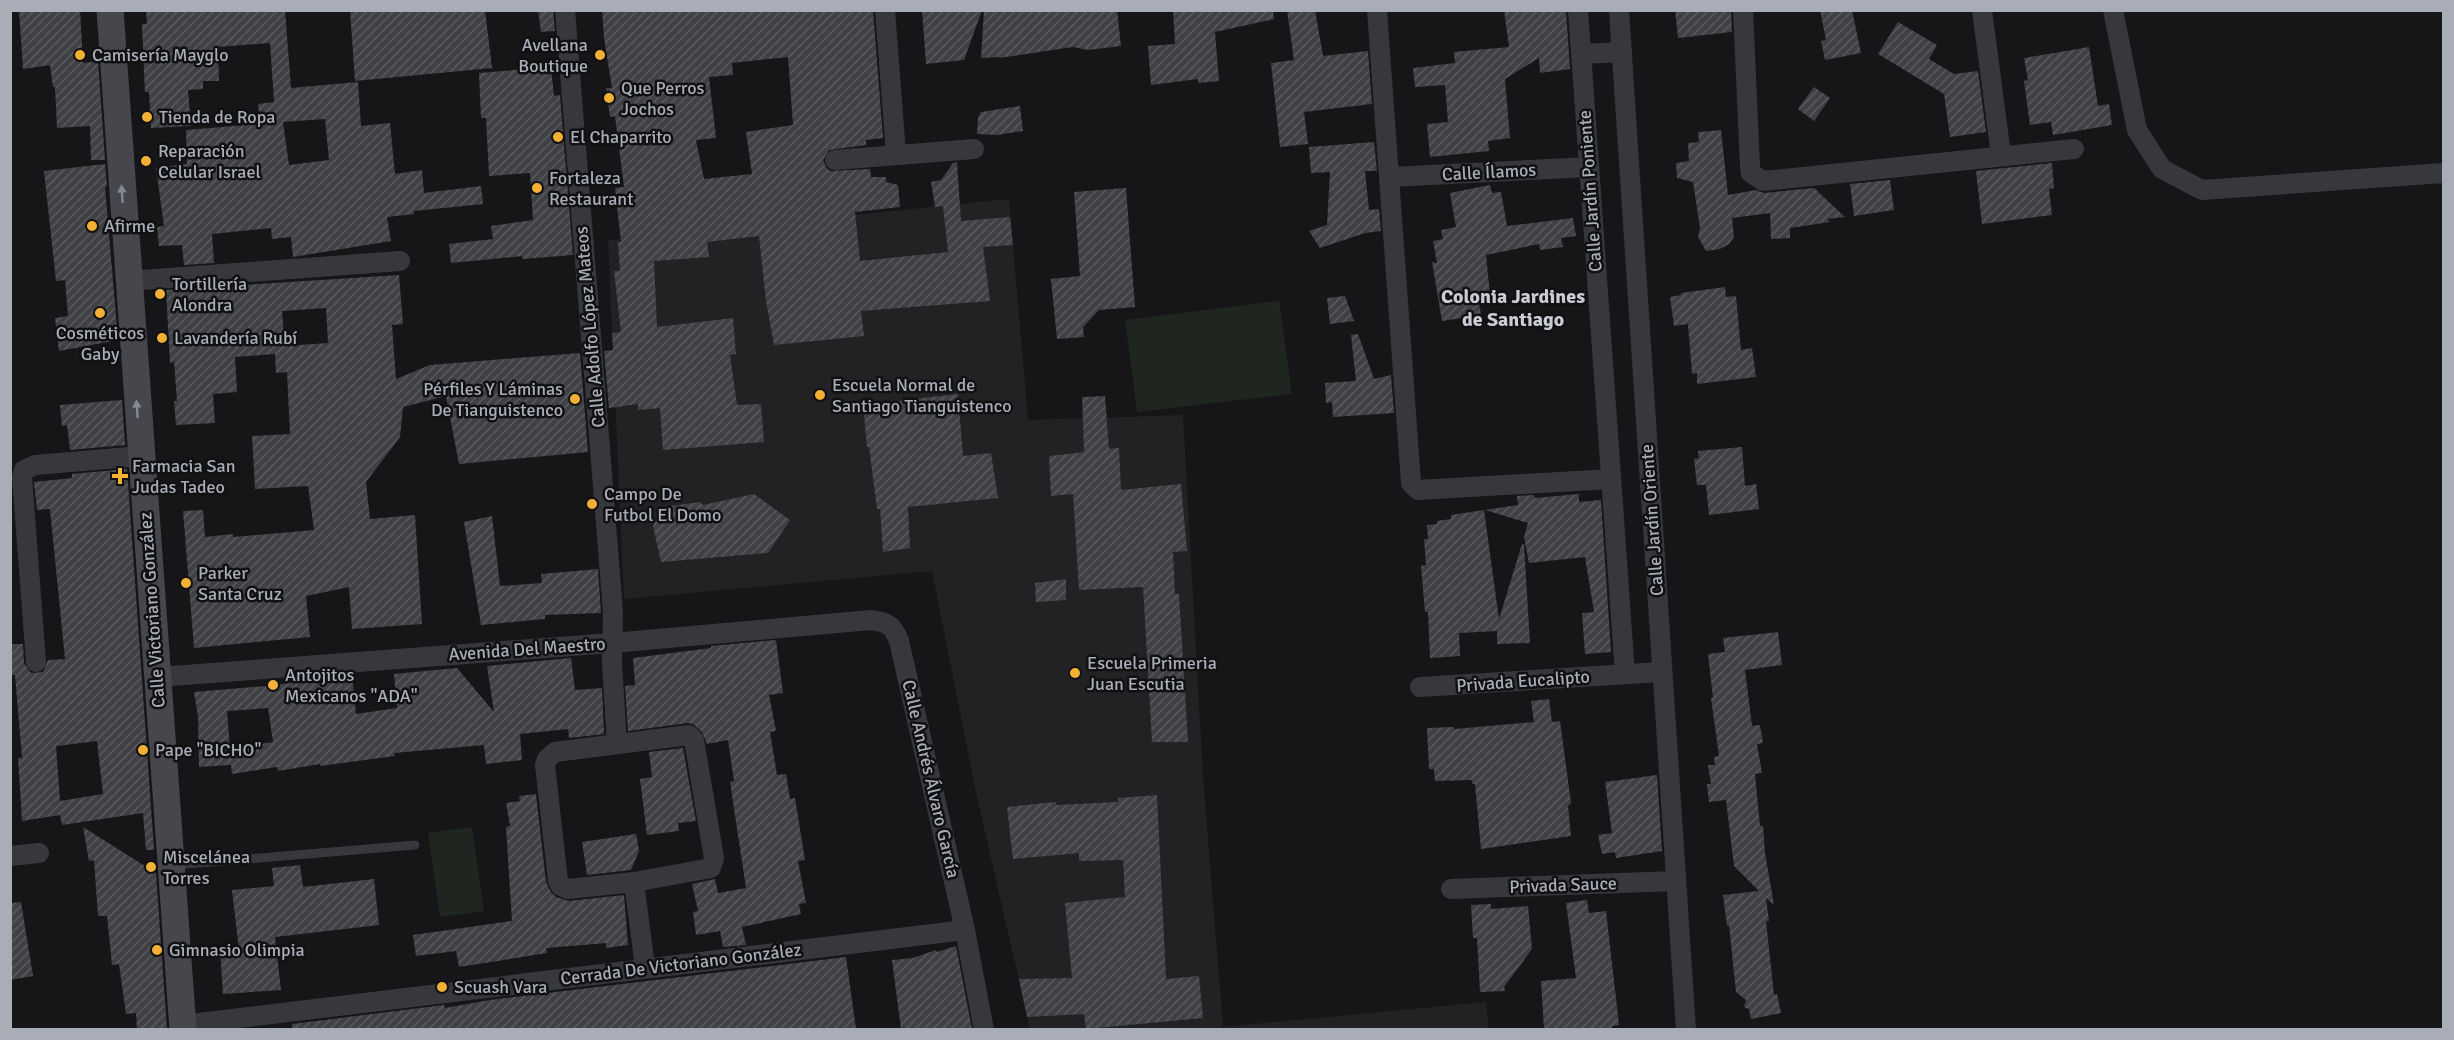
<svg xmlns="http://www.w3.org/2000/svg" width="2454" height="1040" font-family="Signika,sans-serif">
<defs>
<pattern id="building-hatch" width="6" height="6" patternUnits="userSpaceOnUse" patternTransform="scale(1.5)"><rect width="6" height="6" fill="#404145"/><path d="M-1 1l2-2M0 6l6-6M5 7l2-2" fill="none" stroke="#595a5e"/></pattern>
</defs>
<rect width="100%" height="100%" fill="#161618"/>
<polygon fill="#222225" points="1009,199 1028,420 1183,415 1203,776 1223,1027 1486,1002 1489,1029 1030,1029 975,788 932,571 624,599 608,240"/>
<g fill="#1e261f">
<polygon points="1279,301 1292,394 1137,412 1125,320"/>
<polygon points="472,827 484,911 440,917 428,833"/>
</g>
<g fill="url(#building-hatch)" fill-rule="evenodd">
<polygon points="19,10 80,10 83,63 98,61 105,160 91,160 90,126 57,128 55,87 53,87 50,65 23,69"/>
<path d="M146,10H285L291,88L358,82L361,126L390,123L395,174L422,170L424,193L481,186L483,204L414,211V214L387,217L391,241L293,257L291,237L272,239L271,228L212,234L214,263L184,265L182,245L159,246L157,227L164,226L156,168L187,164L186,130L260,124L258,104L274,102L270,43L218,47L219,81H203V89L188,90L191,126L151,128L149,92H145L143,49L142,24H147ZM325,119L329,160L289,165L283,122Z"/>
<polygon points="350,10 485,10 492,68 355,81"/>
<polygon points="538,10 553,10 555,31 541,32"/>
<path d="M602,10H873L883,138L866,140V145L829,150L823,160L826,167L830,171L870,169L871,177H886V182L898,185L900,207L855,212L860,261L948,252L943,206L935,207L931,182L941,180L953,163L957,162L961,221L1010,217L1013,245L983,247L990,301L861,311L864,336L774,345L766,301L759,236L707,242L709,257L654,261L657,327L733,318L736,354L730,355L737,405L761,404L764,442L663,450L660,408L638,410V404L609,408L604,351L613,350L612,333L621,332L614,271H620L618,242H621L615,188L624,187L615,116L610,117L606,88H612L604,38ZM788,57L793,125L746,132L752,174L704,179L696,140L716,138L709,77L733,75L732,63Z"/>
<polygon points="922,10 982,10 964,60 926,64"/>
<polygon points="984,10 1117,10 1121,46 1088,50 1073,47 999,58 999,57 981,58"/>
<polygon points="1173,10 1273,10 1274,19 1215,32 1219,81 1198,83 1198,79 1151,85 1148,46 1175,44"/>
<polygon points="1287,10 1315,10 1323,56 1368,51 1372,104 1304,112 1308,144 1280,147 1271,63 1294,60"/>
<polygon points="1504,10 1566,10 1570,69 1540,73 1539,58 1505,79 1510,138 1488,141 1489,151 1430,157 1427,124 1448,122 1445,85 1415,87 1413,68 1455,63 1454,52 1509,47"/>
<polygon points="1675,10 1731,10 1732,32 1678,38"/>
<polygon points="1820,10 1852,10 1861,53 1825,60 1821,41 1826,40"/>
<polygon points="1898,22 1937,45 1929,59 1954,74 1978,71 1986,132 1950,137 1944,94 1878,54"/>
<polygon points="2089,47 2098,106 2109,104 2112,125 2053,135 2051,122 2030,125 2024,81 2028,80 2024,58"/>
<polygon points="551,67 554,96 560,95 573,255 523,259 522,256 451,263 449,244 493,239 491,226 533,220 530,173 489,176 486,118 481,118 479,73"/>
<polygon points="1814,87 1830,98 1814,121 1798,109"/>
<polygon points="1020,106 1023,131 997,135 977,134 978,118 981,112"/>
<polygon points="1721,130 1728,195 1756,190 1764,193 1814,188 1845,217 1827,219 1830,222 1790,228 1790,238 1771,239 1770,213 1732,218 1734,237 1729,244 1720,249 1706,251 1698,237 1700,228 1693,182 1677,178 1676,163 1689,161 1688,143 1699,142 1698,132"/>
<polygon points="1374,142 1377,171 1365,171 1369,210 1379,209 1381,231 1365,233 1320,248 1309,231 1327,225 1330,172 1311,173 1309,147"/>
<polygon points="2052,163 2054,188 2049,189 2052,215 1982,224 1976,171"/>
<polygon points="105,164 107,186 105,187 118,340 59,351 55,318 68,316 65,280 56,281 44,171"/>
<polygon points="1890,180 1894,210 1854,216 1850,184"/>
<polygon points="1490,185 1492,193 1501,192 1507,226 1573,218 1576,236 1561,238 1563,247 1540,250 1539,244 1486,255 1490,295 1478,296 1481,315 1442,321 1432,262 1437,263 1433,241 1443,239 1441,230 1456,227 1450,193"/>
<polygon points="1126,188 1135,307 1099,310 1083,327 1084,337 1057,339 1051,279 1080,276 1074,192"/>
<path d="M399,275L403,324L392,325L396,379L430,365L580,353L588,452L459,464L446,396L403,407L400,437L366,482L370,519L415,515L422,624L352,629L349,587L306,596L310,637L194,648L183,511L203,510L205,537L233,534V537L314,530L308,486L255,489L252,436L290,434L287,372L276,373L275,354L235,357L237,392L213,394L215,423L176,425L174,401H177L174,362L170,363L166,290ZM326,308L328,343L285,346L282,311Z"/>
<polygon points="1725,287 1726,297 1736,296 1741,350 1752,348 1756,377 1697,384 1697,373 1692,374 1688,324 1674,326 1670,297 1681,295 1681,293"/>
<polygon points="1345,296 1354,321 1330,324 1327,298"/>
<polygon points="1358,334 1374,379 1391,375 1394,413 1333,417 1332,402 1326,403 1325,383 1356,381 1351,335"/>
<polygon points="958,394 963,456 991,453 998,498 908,507 910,548 883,552 880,509 877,509 869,447 867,447 863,405"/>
<polygon points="1105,396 1109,449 1119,448 1121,490 1181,484 1187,551 1173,552 1175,594 1179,594 1188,742 1152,742 1143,587 1079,590 1073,494 1051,496 1049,456 1084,452 1082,397"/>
<polygon points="122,400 125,445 70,450 67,425 62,426 60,405"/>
<polygon points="1742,447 1745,486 1756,484 1759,509 1709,515 1706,485 1697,485 1694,459 1699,458 1698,451"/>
<path d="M127,469L154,850H146L143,813L62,825L60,815L22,821L18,758H22L15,675H10V644H23L24,663L31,673L43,672L48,660L65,659L50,509L37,510L34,482L72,478V474ZM97,741L103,794L60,801L56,746Z"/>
<polygon points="754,494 790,520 768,553 661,562 653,526 664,507 700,502 703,505"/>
<polygon points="1579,494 1579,502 1601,500 1611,652 1585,654 1582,613 1594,612 1585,557 1529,563 1524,537 1528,523 1485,510 1518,505 1517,496 1534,495 1535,498"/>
<polygon points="1484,510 1499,619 1522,544 1524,544 1530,643 1497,644 1497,631 1459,633 1460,656 1430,658 1428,612 1425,612 1421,566 1426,565 1424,539 1428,539 1427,525 1437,524 1437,521 1451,519 1451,515"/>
<polygon points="492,516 500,586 542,583 541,574 598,569 601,613 545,615 545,619 481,625 464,522"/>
<polygon points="1066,579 1066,600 1036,602 1035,583"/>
<polygon points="1778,632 1782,665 1745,670 1752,726 1760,725 1763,743 1757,744 1762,773 1755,774 1760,826 1763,826 1765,853 1774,905 1766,898 1769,921 1766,921 1774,995 1777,994 1781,1013 1751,1019 1749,1009 1744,1007 1746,1000 1736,992 1729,925 1727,926 1723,895 1759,891 1734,866 1726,800 1709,802 1707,784 1711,784 1708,765 1715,765 1714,757 1719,756 1711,698 1713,698 1708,654 1725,652 1723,638"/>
<polygon points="776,640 783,693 769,695 776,731 770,732 777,775 786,774 790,799 795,798 805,860 798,861 806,903 799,904 801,914 742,927 746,945 723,947 720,931 696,935 693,912 698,911 692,884 715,879 718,893 746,888 730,782 734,781 728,740 707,744 702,732 693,724 688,723 628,731 625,686 635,685 633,658 711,648 711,646"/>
<path d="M571,658L575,690L602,688L604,734L569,738L568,729L520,734L522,760L486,764L484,745L394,753L395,756L320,766V764L278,771L277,767L232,774L231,765L199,767L198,717L194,692L266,686L352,675L356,714L397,708L394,674L457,668L494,712L487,666ZM268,708L273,742L230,749L227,711Z"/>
<polygon points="1549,699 1552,722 1560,721 1571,803 1568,806 1571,836 1481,849 1475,784 1472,784 1472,780 1435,781 1434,769 1429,769 1427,728 1454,727 1454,729 1534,722 1531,701"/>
<polygon points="683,748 696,821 678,823 679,831 647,835 640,779 652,777 649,752"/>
<polygon points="1657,775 1662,851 1616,858 1615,852 1602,854 1598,835 1612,833 1605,782"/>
<polygon points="536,794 546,882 551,892 556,897 569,901 624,895 628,945 606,948 606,943 546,948 547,953 459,967 456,951 416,956 413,935 512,921 506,827 510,826 506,803 520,801 519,796"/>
<polygon points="1157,795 1166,979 1199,976 1203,1018 1086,1029 1084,1014 1027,1017 1019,979 1072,978 1065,903 1125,897 1123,860 1079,861 1079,853 1013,859 1007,807 1056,802 1056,805 1118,802 1118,798"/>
<polygon points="83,827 156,873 167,1029 137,1029 136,1013 126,1014 119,964 112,965 107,916 98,916 94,860 89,861"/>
<polygon points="636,834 639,851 631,870 587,875 582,842"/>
<polygon points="300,865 303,887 374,879 379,925 275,937 281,990 223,994 220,951 239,950 232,890 274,886 272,868"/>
<polygon points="1587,900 1589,913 1606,911 1619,1025 1612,1026 1612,1029 1544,1029 1541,981 1576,978 1566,903"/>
<polygon points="21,902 33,976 10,980 10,903"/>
<polygon points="1491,904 1491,909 1528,906 1532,949 1504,987 1505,991 1480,992 1477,938 1473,938 1471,905"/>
<polygon points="956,946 972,1029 901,1029 892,960 913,958 936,950 937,952"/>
<polygon points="846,957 856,1029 292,1029 292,1024 444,1005 445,1008 490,1000"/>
</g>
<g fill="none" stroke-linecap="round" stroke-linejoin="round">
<polyline stroke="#37383d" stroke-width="9" points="175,865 415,845"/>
<g stroke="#37383d" stroke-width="20">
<polyline points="565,10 613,612 612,663 617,744"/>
<polyline points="885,10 896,154"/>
<polyline points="1377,10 1411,483 1418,490 1611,479"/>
<polyline points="1578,10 1625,674"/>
<polyline points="1619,10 1686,1030"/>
<polyline points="1743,10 1750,166 1751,173 1763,181 2074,149"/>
<polyline points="1982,10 2001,155"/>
<polyline points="2113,10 2137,130 2162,169 2202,190 2444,173"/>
<polyline points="1581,54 1622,52"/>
<polyline points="835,160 974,149"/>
<polyline points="1390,177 1589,167"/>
<polyline points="128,281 400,261"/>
<polyline points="36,662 22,477 24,470 35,465 141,456"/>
<path d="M158,677L612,643L871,620C887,622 893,625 899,641L965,930L984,1030"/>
<polyline points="1420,687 1662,672"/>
<polygon points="689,735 694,740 714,858 711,868 634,882 568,889 561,886 558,881 545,765 547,759 555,752"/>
<polyline points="10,856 39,853"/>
<polyline points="634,882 645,967"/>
<polyline points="1451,889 1676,881"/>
<polyline points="182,1025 965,930"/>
</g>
<polyline stroke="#45474d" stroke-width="27" points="110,10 183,1030"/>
</g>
<defs><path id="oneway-solid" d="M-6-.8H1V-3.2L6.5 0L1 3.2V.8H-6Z" transform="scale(1.5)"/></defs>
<g fill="#858993">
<use href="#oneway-solid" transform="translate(122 194) rotate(-94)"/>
<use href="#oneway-solid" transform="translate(137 409) rotate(-94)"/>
</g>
<g fill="#f2b134" stroke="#111113" stroke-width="2">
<circle cx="80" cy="55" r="6"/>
<circle cx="600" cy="55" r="6"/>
<circle cx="609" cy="98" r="6"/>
<circle cx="147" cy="117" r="6"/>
<circle cx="558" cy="137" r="6"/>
<circle cx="146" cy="161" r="6"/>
<circle cx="537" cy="188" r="6"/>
<circle cx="92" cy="226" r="6"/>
<circle cx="160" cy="294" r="6"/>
<circle cx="100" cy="313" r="6"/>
<circle cx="162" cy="338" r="6"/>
<circle cx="820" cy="395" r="6"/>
<circle cx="575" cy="399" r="6"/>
<path d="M117 467h6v6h6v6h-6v6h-6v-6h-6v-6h6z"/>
<circle cx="592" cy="504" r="6"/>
<circle cx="186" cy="583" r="6"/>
<circle cx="1075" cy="673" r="6"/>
<circle cx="273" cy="685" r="6"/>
<circle cx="143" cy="750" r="6"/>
<circle cx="151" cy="867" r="6"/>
<circle cx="157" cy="950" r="6"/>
<circle cx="442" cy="987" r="6"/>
</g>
<g text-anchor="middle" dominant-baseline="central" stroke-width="5" stroke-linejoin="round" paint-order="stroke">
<g font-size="18" fill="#a8adb8" stroke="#111113" text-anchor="start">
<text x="588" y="45" text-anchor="end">Avellana<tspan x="588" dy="21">Boutique</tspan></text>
<text x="92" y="55">Camisería Mayglo</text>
<text x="621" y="88">Que Perros<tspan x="621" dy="21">Jochos</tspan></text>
<text x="159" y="117">Tienda de Ropa</text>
<text x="570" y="137">El Chaparrito</text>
<text x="158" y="151">Reparación<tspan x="158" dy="21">Celular Israel</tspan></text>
<text x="549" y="178">Fortaleza<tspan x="549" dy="21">Restaurant</tspan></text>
<text x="104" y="226">Afirme</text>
<text x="172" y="284">Tortillería<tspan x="172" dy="21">Alondra</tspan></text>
<text x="100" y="333" text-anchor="middle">Cosméticos<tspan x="100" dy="21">Gaby</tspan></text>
<text x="174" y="338">Lavandería Rubí</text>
<text x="832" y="385">Escuela Normal de<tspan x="832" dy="21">Santiago Tianguistenco</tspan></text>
<text x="563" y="389" text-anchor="end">Pérfiles Y Láminas<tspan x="563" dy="21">De Tianguistenco</tspan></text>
<text x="132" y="466">Farmacia San<tspan x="132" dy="21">Judas Tadeo</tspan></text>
<text x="604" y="494">Campo De<tspan x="604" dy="21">Futbol El Domo</tspan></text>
<text x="198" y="573">Parker<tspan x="198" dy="21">Santa Cruz</tspan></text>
<text x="1087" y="663">Escuela Primeria<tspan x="1087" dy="21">Juan Escutia</tspan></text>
<text x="285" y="675">Antojitos<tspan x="285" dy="21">Mexicanos "ADA"</tspan></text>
<text x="155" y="750">Pape "BICHO"</text>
<text x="163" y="857">Miscelánea<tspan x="163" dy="21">Torres</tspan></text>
<text x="169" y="950">Gimnasio Olimpia</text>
<text x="454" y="987">Scuash Vara</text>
</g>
<g font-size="18" fill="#a8adb8" stroke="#111113">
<text transform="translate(1489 172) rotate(-3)">Calle Ílamos</text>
<text transform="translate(1590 191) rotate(-94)">Calle Jardín Poniente</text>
<text transform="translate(590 327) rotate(-95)">Calle Adolfo López Mateos</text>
<text transform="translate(1652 520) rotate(-94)">Calle Jardín Oriente</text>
<text transform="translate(152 610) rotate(-94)">Calle Victoriano González</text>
<text transform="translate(527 649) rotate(-4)">Avenida Del Maestro</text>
<text transform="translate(1523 681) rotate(-4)">Privada Eucalipto</text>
<text transform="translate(931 779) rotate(77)">Calle Andrés Álvaro García</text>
<text transform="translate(1563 885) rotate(-2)">Privada Sauce</text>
<text transform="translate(681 964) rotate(-7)">Cerrada De Victoriano González</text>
</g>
<g font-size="20" font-weight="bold" fill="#c9ccd4" stroke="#111113">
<text x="1513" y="296">Colonia Jardines<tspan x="1513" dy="23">de Santiago</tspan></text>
</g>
</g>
<rect width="2454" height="1040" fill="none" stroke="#a8adb8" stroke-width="24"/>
</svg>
